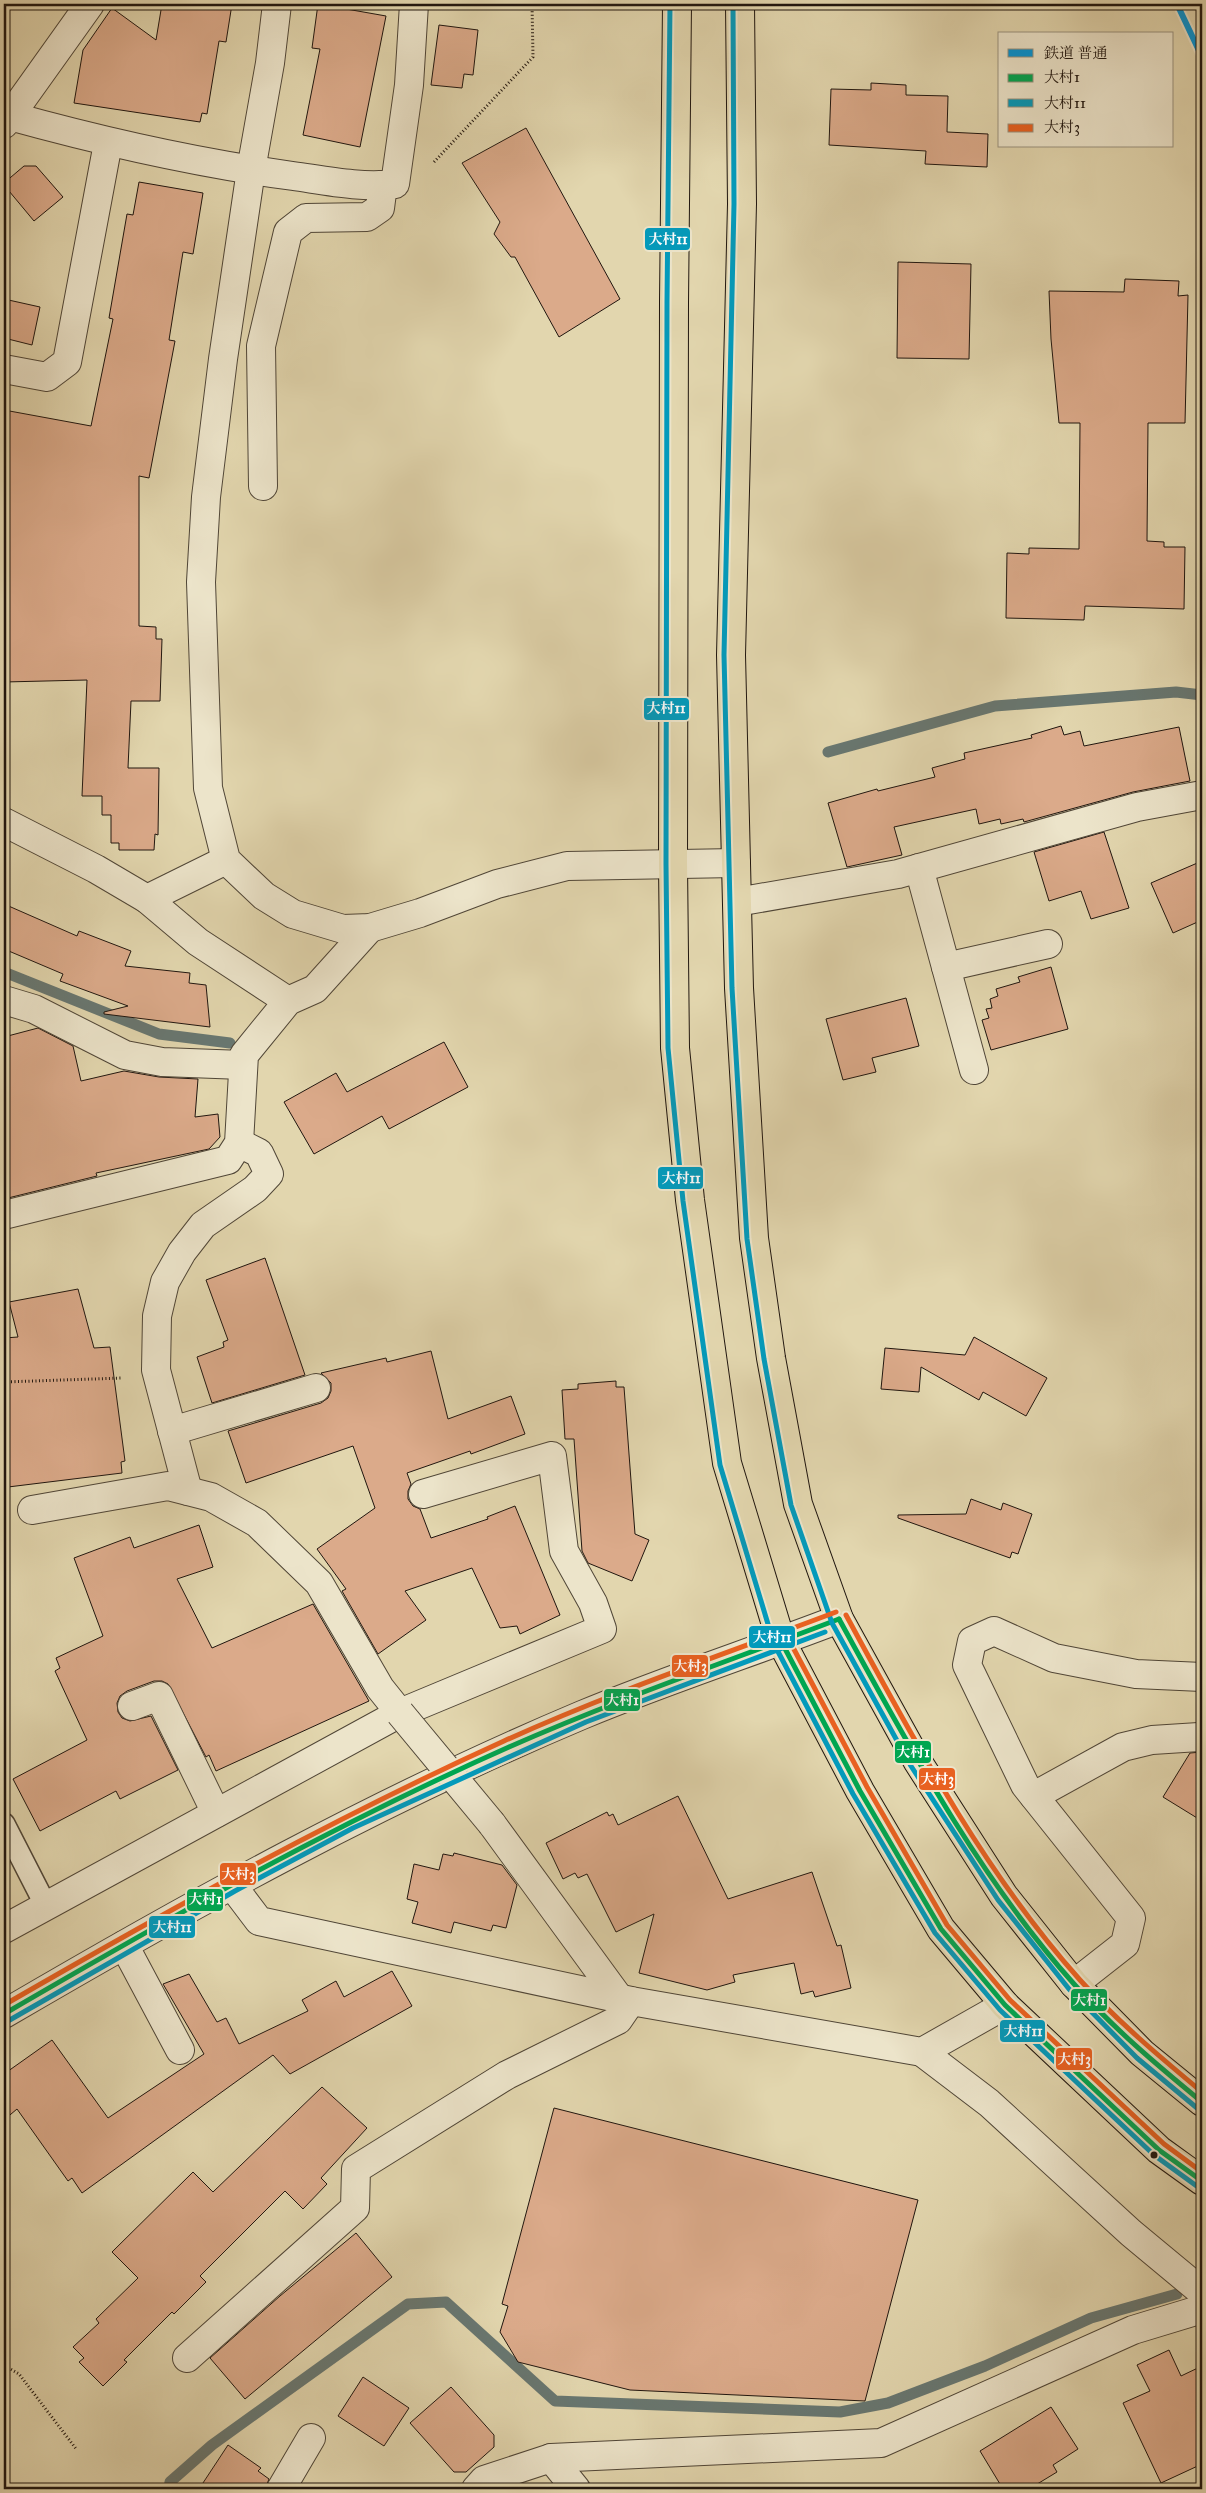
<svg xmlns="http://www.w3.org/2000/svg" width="1206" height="2493" font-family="'IM FELL Great Primer','Noto Serif JP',serif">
<rect width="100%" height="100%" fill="#e2d6ae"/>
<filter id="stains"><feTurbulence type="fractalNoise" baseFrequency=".004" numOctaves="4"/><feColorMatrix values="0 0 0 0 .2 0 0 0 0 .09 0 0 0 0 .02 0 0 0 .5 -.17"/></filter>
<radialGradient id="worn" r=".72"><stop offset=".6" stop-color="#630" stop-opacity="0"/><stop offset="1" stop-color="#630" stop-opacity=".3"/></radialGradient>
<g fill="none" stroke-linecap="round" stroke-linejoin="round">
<g stroke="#687771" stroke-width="11">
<polyline points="828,752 995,706 1176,692 1202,695"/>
<polyline points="4,972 159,1034 230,1043"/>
<polyline points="169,2489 170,2482 212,2445 408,2304 446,2302 555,2401 840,2412 888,2403 985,2366 1091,2318 1177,2294"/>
</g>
</g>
<g fill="#dbaa8a" stroke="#20160f">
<polygon points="162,4 232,4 226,42 219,41 207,114 202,113 200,122 74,103 83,50 112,8 156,40"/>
<polygon points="318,4 386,16 360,147 303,135 320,49 312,48"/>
<polygon points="439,25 478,30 473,75 464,74 462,88 431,85"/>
<polygon points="871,83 906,85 906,95 948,96 947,132 988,134 987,167 925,164 926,151 829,145 831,89 871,90"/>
<polygon points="526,128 620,299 559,337 515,257 511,257 494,234 500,222 462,163"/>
<polygon points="24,166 36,166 63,197 34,221 4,185 4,183"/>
<polygon points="139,182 203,193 193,254 183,252 169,340 175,341 149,478 139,476 139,626 156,627 156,639 162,639 160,701 131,701 128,768 159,768 158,835 155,834 154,850 119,850 119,843 111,843 111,815 102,815 102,796 82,796 87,680 4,682 4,410 91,426 113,319 109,318 127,214 133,215"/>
<polygon points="898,262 971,264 969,359 897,358"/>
<polygon points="1125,279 1179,281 1178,296 1188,295 1185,423 1148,423 1147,541 1164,542 1164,547 1185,547 1184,609 1085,606 1084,620 1006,618 1007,553 1029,554 1029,548 1079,549 1080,423 1059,423 1051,339 1049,291 1124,292"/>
<polygon points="4,299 40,307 32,345 4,338"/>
<polygon points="1061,726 1064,735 1080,731 1084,746 1179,727 1190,781 1133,792 1024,822 1023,819 1001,824 1000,819 979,824 976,809 894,827 902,855 847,867 828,803 877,789 878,791 935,777 932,768 965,759 964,753 1032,738 1031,735"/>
<polygon points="1104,832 1129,908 1091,919 1081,891 1049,901 1034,852"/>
<polygon points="1202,861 1202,920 1173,933 1151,883"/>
<polygon points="4,904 77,936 79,931 131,951 125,966 190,973 189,983 206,985 210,1027 104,1014 104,1012 128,1006 60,981 63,974 4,949"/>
<polygon points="1051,967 1068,1029 991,1050 982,1020 989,1018 986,1009 992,1008 990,999 998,996 996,989 1020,982 1018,977"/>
<polygon points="906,998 919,1046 872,1058 876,1072 843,1080 826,1019"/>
<polygon points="38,1028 73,1046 81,1081 124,1071 159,1077 198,1079 195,1117 218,1114 220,1137 209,1149 96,1173 97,1176 4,1199 4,1037"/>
<polygon points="444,1042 468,1087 389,1129 382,1116 314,1154 284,1102 336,1073 347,1092"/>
<polygon points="265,1258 305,1375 212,1403 197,1357 224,1347 223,1342 228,1340 206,1280"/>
<polygon points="78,1289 94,1348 110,1347 125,1461 121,1462 122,1473 8,1487 4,1440 4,1429 8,1429 4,1338 18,1337 9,1302"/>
<polygon points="974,1337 1047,1378 1026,1416 983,1392 979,1400 921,1367 919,1392 881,1389 885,1348 965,1355"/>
<polygon points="431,1351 448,1419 511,1396 525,1434 471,1454 470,1451 407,1473 411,1484 408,1491 408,1499 413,1506 420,1509 431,1538 488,1519 487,1517 515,1506 560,1615 520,1634 517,1626 500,1628 472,1568 405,1591 426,1620 378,1654 342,1591 346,1589 317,1549 375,1508 353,1446 246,1483 228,1431 321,1403 328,1398 331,1391 331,1383 321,1373 386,1358 387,1362"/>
<polygon points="616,1381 616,1387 624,1387 635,1534 649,1540 632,1581 588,1563 582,1551 574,1439 565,1439 562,1390 578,1389 578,1384"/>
<polygon points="971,1499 1001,1510 1003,1503 1032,1514 1018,1554 1012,1552 1010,1558 898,1518 898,1515 966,1514"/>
<polygon points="199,1525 213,1567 177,1579 212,1648 313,1604 369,1701 216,1771 209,1755 206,1757 168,1684 162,1681 154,1681 127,1691 120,1696 117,1703 118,1712 122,1718 130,1721 151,1716 178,1770 120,1799 116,1791 40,1831 13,1779 87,1740 55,1671 60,1668 56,1658 103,1636 74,1558 130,1537 134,1548"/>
<polygon points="1202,1752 1202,1821 1163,1797 1190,1753"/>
<polygon points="678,1796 728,1899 812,1872 837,1946 841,1945 851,1988 815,1997 813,1991 801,1994 794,1963 733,1975 735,1982 707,1990 639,1973 654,1914 616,1932 587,1874 578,1878 575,1873 563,1879 546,1843 607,1812 609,1816 613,1814 618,1825"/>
<polygon points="454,1853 502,1865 517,1885 506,1928 493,1925 491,1931 454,1922 451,1933 412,1923 418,1902 407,1899 414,1864 439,1870 443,1854 453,1856"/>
<polygon points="392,1971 412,2006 290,2074 273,2055 82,2193 72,2178 68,2181 17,2109 4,2120 4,2074 52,2040 108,2118 204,2054 163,1984 189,1974 217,2022 226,2018 239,2044 308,2011 302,2000 336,1981 344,1997"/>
<polygon points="322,2087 367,2128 321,2178 327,2184 303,2209 285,2191 200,2276 206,2282 174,2314 172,2312 124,2360 127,2362 103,2386 79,2362 84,2358 73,2347 99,2323 96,2319 138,2278 112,2252 193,2172 213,2192"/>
<polygon points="554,2108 918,2200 865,2401 630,2390 518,2362 500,2332 508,2306 502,2304"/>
<polygon points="356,2233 392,2277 245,2399 210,2358 280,2296"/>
<polygon points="1169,2350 1181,2376 1202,2366 1202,2464 1161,2483 1123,2403 1150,2391 1137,2365"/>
<polygon points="363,2377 409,2408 384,2446 338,2416"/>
<polygon points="451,2387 494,2435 494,2447 466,2472 454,2472 410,2423"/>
<polygon points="1051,2407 1078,2449 1053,2465 1057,2472 1029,2489 1003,2489 980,2451"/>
<polygon points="228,2445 261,2468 258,2471 269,2479 265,2489 199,2489"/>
</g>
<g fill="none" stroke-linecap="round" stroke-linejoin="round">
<g stroke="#504637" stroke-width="24">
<polyline id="service" points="4,1824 46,1906"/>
</g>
<g stroke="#504637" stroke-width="30">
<g id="minor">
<polyline points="10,116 90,4"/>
<path d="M4,124L10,116C104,142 197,163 293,176C328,181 361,188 395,184L409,85L414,4"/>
<polyline points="4,369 47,377 67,362 108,143"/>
<polyline points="263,486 261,346 288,232 306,218 367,217 380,208 383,185"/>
<polyline points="4,822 96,869 147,899 226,860"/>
<polyline points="919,868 974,1070"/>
<polyline points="147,899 198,942 288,1001"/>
<polyline points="737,902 898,874 1137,807 1202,795"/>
<polyline points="946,967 1048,944"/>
<polyline points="4,1000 34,1009 125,1055 162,1062 243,1065"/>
<polyline points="4,1215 228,1160 239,1143 244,1055 288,1001 315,989 370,928"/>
<polyline points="172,1431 316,1388"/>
<polyline points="188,1491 156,1370 157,1316 165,1282 182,1252 203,1225 255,1189 269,1174 259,1153 239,1143"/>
<polyline points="32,1510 168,1486 211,1497 257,1523 319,1583 380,1688 400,1713"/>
<polyline points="132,1706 159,1696 216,1813"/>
<polyline points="1034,1796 1123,1747 1152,1740 1199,1737"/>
<polyline points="492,1824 619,1998"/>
<polyline points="231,1884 259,1921 631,2001 922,2052 1005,2005"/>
<polyline points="4,1929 400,1713 602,1629 593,1603 564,1551 552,1456 423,1494"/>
<polyline points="124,1945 180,2050"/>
<polyline points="1074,1984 1125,1944 1131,1918 1025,1785 967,1665 972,1641 994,1631 1054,1658 1136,1674 1202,1677"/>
<polyline points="922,2052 989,2103 1131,2233 1202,2292"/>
<polyline points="187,2358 355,2208 356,2169 507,2075 618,2020 631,2001"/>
<polyline points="551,2458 576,2489"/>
<polyline points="281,2489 311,2438"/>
<polyline points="476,2489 484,2480 551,2458 881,2443 1133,2330 1202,2309"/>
</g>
</g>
<g stroke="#504637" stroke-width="30">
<g id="tertiary">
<polyline points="277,4 270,63 251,170 223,359 206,497 201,582 208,788 226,860 264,896 293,914 343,929 370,928 420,913 497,884 567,866 736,863"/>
<path d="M4,2014C192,1904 380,1800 582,1715C666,1680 753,1652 839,1619"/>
</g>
</g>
<g stroke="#20160f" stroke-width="30">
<g id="trunk">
<polyline points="677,4 674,303 673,864 675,1048 690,1200 727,1463 781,1641 860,1791 941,1929 1005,2005 1159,2150 1202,2181"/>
<polyline points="740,4 742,204 731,655 739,988 754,1238 771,1358 798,1504 839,1619 918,1762 1004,1896 1074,1984 1142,2053 1202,2102"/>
</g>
</g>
<g stroke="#20160f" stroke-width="3" stroke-dasharray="1 2.5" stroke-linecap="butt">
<polyline points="434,162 533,57 532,4"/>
<polyline points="4,1382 122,1378"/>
<polyline points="4,2362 7,2367 19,2374 77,2450"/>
</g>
<use href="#service" stroke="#ece4ca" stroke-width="21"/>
<use href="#minor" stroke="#ece4ca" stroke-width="28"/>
<use href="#tertiary" stroke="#ece4ca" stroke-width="28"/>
<use href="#trunk" stroke="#e2d6ae" stroke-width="28"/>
<g stroke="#504637" stroke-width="30" stroke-linecap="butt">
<polyline id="minor-bridge" points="400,1713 492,1824"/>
</g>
<use href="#minor-bridge" stroke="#ece4ca" stroke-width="28"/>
<g stroke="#ece4ca" stroke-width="9">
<g id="bus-1">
<path d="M839,1619C909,1746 977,1875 1074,1984C1113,2028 1157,2065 1202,2102"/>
<polyline points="781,1641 860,1791 941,1929 1005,2005 1159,2150 1202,2181"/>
<path d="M4,2014C169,1918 335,1824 509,1747C618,1699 729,1661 839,1619"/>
</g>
</g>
<g stroke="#ece4ca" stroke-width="9">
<g id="bus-2">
<polyline points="670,4 667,303 666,864 668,1048 683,1201 720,1465 774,1644 853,1794 935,1933 1000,2010 1154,2155 1198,2187"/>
<polyline points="733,4 734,204 724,655 732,988 747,1239 764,1359 791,1505 832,1623 911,1766 998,1900 1069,1989 1137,2058 1197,2108"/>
<polyline points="8,2021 235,1891 353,1828 586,1722 825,1632"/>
</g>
</g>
<g stroke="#ece4ca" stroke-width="9">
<g id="bus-3">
<path d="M846,1615C915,1742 983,1871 1080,1980C1117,2021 1160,2057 1202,2092"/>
<polyline points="788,1638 867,1787 947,1925 1010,2000 1164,2144 1202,2172"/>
<path d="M4,2005C167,1911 332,1819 504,1741C612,1692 725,1654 836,1612"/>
</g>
</g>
<use href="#bus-1" stroke="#00a651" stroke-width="5"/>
<use href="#bus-2" stroke="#039abb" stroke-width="5"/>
<use href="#bus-3" stroke="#e86121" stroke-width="5"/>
<g stroke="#ece4ca" stroke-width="10">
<polyline id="rail-1" points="1177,4 1202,57"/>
</g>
<use href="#rail-1" stroke="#0095d9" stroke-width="6"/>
</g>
<circle fill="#20160f" stroke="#ece4ca" stroke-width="2" cx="1154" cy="2155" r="4.5"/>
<g stroke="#ece4ca" stroke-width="2">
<rect x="644" y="227" width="47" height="24" rx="5" fill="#039abb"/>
<rect x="643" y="697" width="47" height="24" rx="5" fill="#039abb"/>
<rect x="657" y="1166" width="47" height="24" rx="5" fill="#039abb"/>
<rect x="748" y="1625" width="48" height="24" rx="5" fill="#039abb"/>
<rect x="671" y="1654" width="38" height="24" rx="5" fill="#e86121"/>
<rect x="603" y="1688" width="38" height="24" rx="5" fill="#00a651"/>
<rect x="894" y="1740" width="38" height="24" rx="5" fill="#00a651"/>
<rect x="918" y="1767" width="38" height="24" rx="5" fill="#e86121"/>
<rect x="219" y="1862" width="38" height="24" rx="5" fill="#e86121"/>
<rect x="186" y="1888" width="38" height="24" rx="5" fill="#00a651"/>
<rect x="148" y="1915" width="48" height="24" rx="5" fill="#039abb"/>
<rect x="1070" y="1988" width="38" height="24" rx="5" fill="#00a651"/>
<rect x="999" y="2019" width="47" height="24" rx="5" fill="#039abb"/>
<rect x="1055" y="2047" width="38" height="24" rx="5" fill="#e86121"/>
</g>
<g font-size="14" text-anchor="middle" font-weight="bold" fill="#fff">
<text x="668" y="244">大村11</text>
<text x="666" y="713">大村11</text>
<text x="681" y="1183">大村11</text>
<text x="772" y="1642">大村11</text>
<text x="690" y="1671">大村3</text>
<text x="622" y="1705">大村1</text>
<text x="913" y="1757">大村1</text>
<text x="937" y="1784">大村3</text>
<text x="238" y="1879">大村3</text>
<text x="205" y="1904">大村1</text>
<text x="172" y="1932">大村11</text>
<text x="1089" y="2005">大村1</text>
<text x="1023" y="2036">大村11</text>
<text x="1074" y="2064">大村3</text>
</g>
<rect width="1206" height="2493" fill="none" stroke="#e2d6ae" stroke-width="20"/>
<rect x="5" y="5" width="1196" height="2483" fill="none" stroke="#20160f" stroke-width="2.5"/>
<rect x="10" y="10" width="1186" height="2473" fill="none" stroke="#20160f"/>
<rect x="998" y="32" width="175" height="115" fill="#ece4ca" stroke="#9a927f"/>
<rect x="1008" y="49" width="25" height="8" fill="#0095d9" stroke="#9a927f"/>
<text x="1044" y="58" font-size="15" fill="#20160f">鉄道 普通</text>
<rect x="1008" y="74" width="25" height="8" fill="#00a651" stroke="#9a927f"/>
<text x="1044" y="82" font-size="15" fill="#20160f">大村1</text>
<rect x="1008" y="99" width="25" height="8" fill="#039abb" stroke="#9a927f"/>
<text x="1044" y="108" font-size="15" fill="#20160f">大村11</text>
<rect x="1008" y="124" width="25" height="8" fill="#e86121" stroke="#9a927f"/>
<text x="1044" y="132" font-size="15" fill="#20160f">大村3</text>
<rect width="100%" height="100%" filter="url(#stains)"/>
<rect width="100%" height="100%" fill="url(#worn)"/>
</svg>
